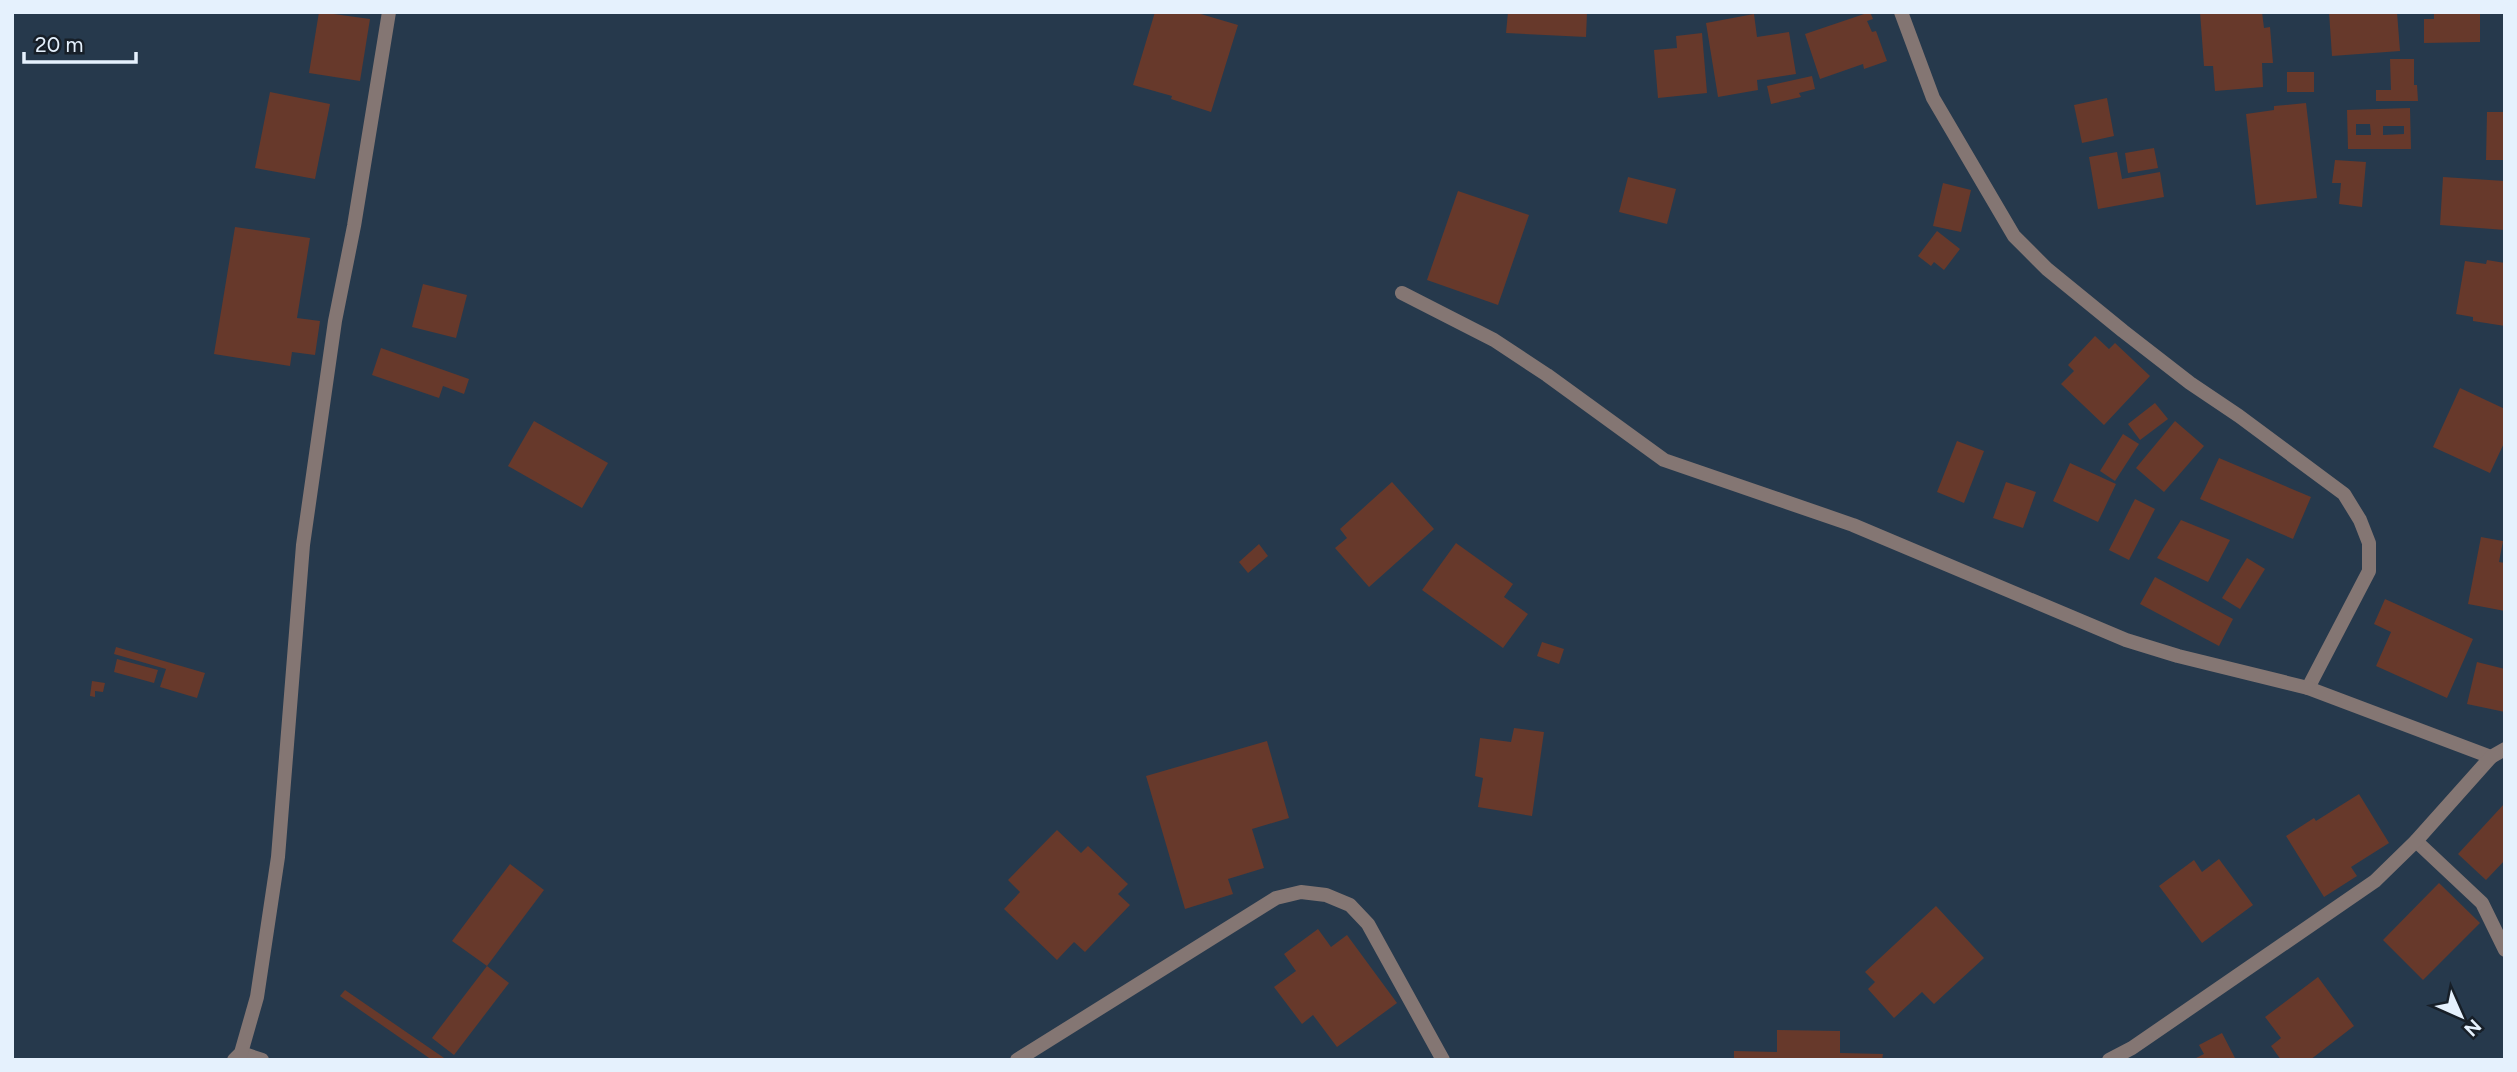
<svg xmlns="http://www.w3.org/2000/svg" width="2517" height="1072" font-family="Figtree,sans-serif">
<rect width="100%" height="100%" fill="#26394c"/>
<g fill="#67392b" fill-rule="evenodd">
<polygon points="319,12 370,19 360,81 309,73"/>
<polygon points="1155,12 1194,12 1238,25 1211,112 1171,99 1172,96 1133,85"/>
<polygon points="1508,12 1587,12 1586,37 1506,33"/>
<polygon points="1870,12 1873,19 1867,21 1872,32 1876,31 1887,61 1864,69 1863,64 1820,79 1805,34"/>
<polygon points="2200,12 2262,12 2264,28 2270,27 2273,63 2262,63 2263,87 2215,91 2213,66 2204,66"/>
<polygon points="2329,12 2397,12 2400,51 2332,56"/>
<polygon points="2434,12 2480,12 2480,42 2424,43 2424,19 2434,19"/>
<polygon points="1754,14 1757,37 1789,32 1796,74 1757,80 1758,90 1718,97 1706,23"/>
<polygon points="1702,33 1707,93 1658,98 1654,50 1677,48 1676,36"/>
<polygon points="2390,59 2414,59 2414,85 2417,85 2418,101 2376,101 2376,90 2391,90"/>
<rect x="2287" y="72" width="27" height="20"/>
<polygon points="1812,76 1815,89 1799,93 1801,97 1771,104 1767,86"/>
<polygon points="270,92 330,104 315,179 255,168"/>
<polygon points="2107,98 2114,136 2082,143 2074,105"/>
<polygon points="2306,103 2317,198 2256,205 2246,114 2274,110 2274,106"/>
<path d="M2410,108L2411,149H2348L2347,110ZM2356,124H2370L2371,135H2356ZM2383,126H2404V134L2383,135Z"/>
<polygon points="2487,112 2505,112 2505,160 2486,160"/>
<polygon points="2154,148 2158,168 2128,173 2125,153"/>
<polygon points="2117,152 2122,179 2160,172 2164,197 2098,209 2089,157"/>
<polygon points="2335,160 2366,162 2362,207 2339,204 2341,183 2332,183"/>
<polygon points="1628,177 1676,189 1667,224 1619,212"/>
<polygon points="2443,177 2505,181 2505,230 2440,225"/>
<polygon points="1943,183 1971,190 1961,232 1933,226"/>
<polygon points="1458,191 1529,215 1498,305 1427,280"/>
<polygon points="235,227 310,238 297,318 320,321 315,355 292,352 290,366 214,354"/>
<polygon points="1937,231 1960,249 1944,270 1934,262 1931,266 1918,256"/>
<polygon points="2487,260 2505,263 2505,326 2473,321 2473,317 2456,314 2465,261 2486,264"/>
<polygon points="423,284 467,295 456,338 412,327"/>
<polygon points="2095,336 2109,349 2115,343 2150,376 2104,425 2061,384 2074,371 2068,365"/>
<polygon points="381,348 469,379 464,394 443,386 439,398 372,375"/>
<polygon points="2460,388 2505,409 2505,441 2490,473 2433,447"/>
<polygon points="2155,403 2168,419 2140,440 2128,424"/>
<polygon points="534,421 608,463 582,508 508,466"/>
<polygon points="2175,421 2204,446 2164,492 2136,468"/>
<polygon points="2123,434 2139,444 2115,481 2100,471"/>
<polygon points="1957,441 1984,451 1964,503 1937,492"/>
<polygon points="2219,458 2311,497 2293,539 2200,499"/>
<polygon points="2070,463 2116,484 2098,522 2053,501"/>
<polygon points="1392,482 1434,529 1369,587 1335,548 1347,538 1340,529"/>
<polygon points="2006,482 2036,492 2023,528 1993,518"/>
<polygon points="2135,499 2155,509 2129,560 2109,550"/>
<polygon points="2181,520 2230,540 2208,582 2157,558"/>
<polygon points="2481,537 2503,541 2499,562 2505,563 2505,611 2468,604"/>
<polygon points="1456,543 1513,584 1504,597 1528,614 1503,648 1422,590"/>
<polygon points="1259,544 1268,556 1248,573 1239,562"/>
<polygon points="2247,558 2265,569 2240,609 2222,598"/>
<polygon points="2155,577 2233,619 2219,646 2140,604"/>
<polygon points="2385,599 2473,639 2447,698 2376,666 2391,632 2374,624"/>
<polygon points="1542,642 1564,649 1559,664 1537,656"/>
<polygon points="116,647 205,673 197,698 160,687 166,669 114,654"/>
<polygon points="117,659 158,670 154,683 114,672"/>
<polygon points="2477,662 2505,669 2505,712 2467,704"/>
<polygon points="92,681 105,683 103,692 95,691 95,697 90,696"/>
<polygon points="1514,728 1544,732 1532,816 1478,807 1483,778 1475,776 1480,738 1511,742"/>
<polygon points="1267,741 1289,818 1252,829 1264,868 1228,879 1233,894 1185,909 1146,776"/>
<polygon points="2359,794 2389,843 2351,867 2357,876 2324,897 2286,836 2314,818 2316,821"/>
<polygon points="2505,803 2505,860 2486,880 2458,854"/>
<polygon points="1057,830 1081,853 1088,846 1128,884 1118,894 1130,905 1085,952 1074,942 1057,960 1004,909 1020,892 1008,880"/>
<polygon points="2219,859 2253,905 2202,943 2159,886 2194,860 2202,872"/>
<polygon points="510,864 544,890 487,966 452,941"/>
<polygon points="2439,883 2480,923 2423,980 2383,940"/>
<polygon points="1936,906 1984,958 1934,1004 1922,992 1894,1018 1868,989 1875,982 1865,972"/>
<polygon points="1318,929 1331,947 1347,935 1397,1003 1337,1047 1313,1015 1302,1024 1274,987 1296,971 1284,954"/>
<polygon points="487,966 509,983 454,1055 432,1038"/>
<polygon points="2318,977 2354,1026 2310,1060 2281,1060 2271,1046 2281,1038 2265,1017"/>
<polygon points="345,990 447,1060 432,1060 340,996"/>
<polygon points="1777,1030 1840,1031 1840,1053 1883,1054 1882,1060 1734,1060 1734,1051 1777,1052"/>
<polygon points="2222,1033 2236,1060 2192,1060 2204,1054 2199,1045"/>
</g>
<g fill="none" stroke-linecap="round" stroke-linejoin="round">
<g stroke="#847673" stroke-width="14">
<polyline points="1901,12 1933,98 2014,236 2047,269 2123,331 2190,383 2239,416 2344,494 2360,520 2369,543 2369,571 2308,688"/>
<polyline points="1402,293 1494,340 1547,375 1664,460 1853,525 2126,640 2178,656 2308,688 2491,757"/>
<polyline points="2416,841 2482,903 2505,950"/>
<polyline points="241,1053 262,1060"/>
<polyline points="234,1060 241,1053 257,997 278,857 303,545 335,321 354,226 389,12"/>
<polyline points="1017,1060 1276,898 1301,892 1326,895 1350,905 1368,924 1443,1060"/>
<polyline points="2109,1060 2132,1048 2375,881 2416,841 2491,757 2505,749"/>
</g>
</g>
<rect width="2517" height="1072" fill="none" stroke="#e5f1fd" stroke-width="28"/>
<g transform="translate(2461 1016) rotate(135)" stroke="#171f28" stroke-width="5" paint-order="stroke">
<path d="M0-5L12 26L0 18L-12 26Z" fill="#e5f1fd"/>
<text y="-10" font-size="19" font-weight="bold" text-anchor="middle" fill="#e5f1fd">N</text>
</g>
<path d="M24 52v10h112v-10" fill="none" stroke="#e5f1fd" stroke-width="3.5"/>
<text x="35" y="52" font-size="21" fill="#e5f1fd" stroke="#171f28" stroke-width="5" paint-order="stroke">20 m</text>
</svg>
